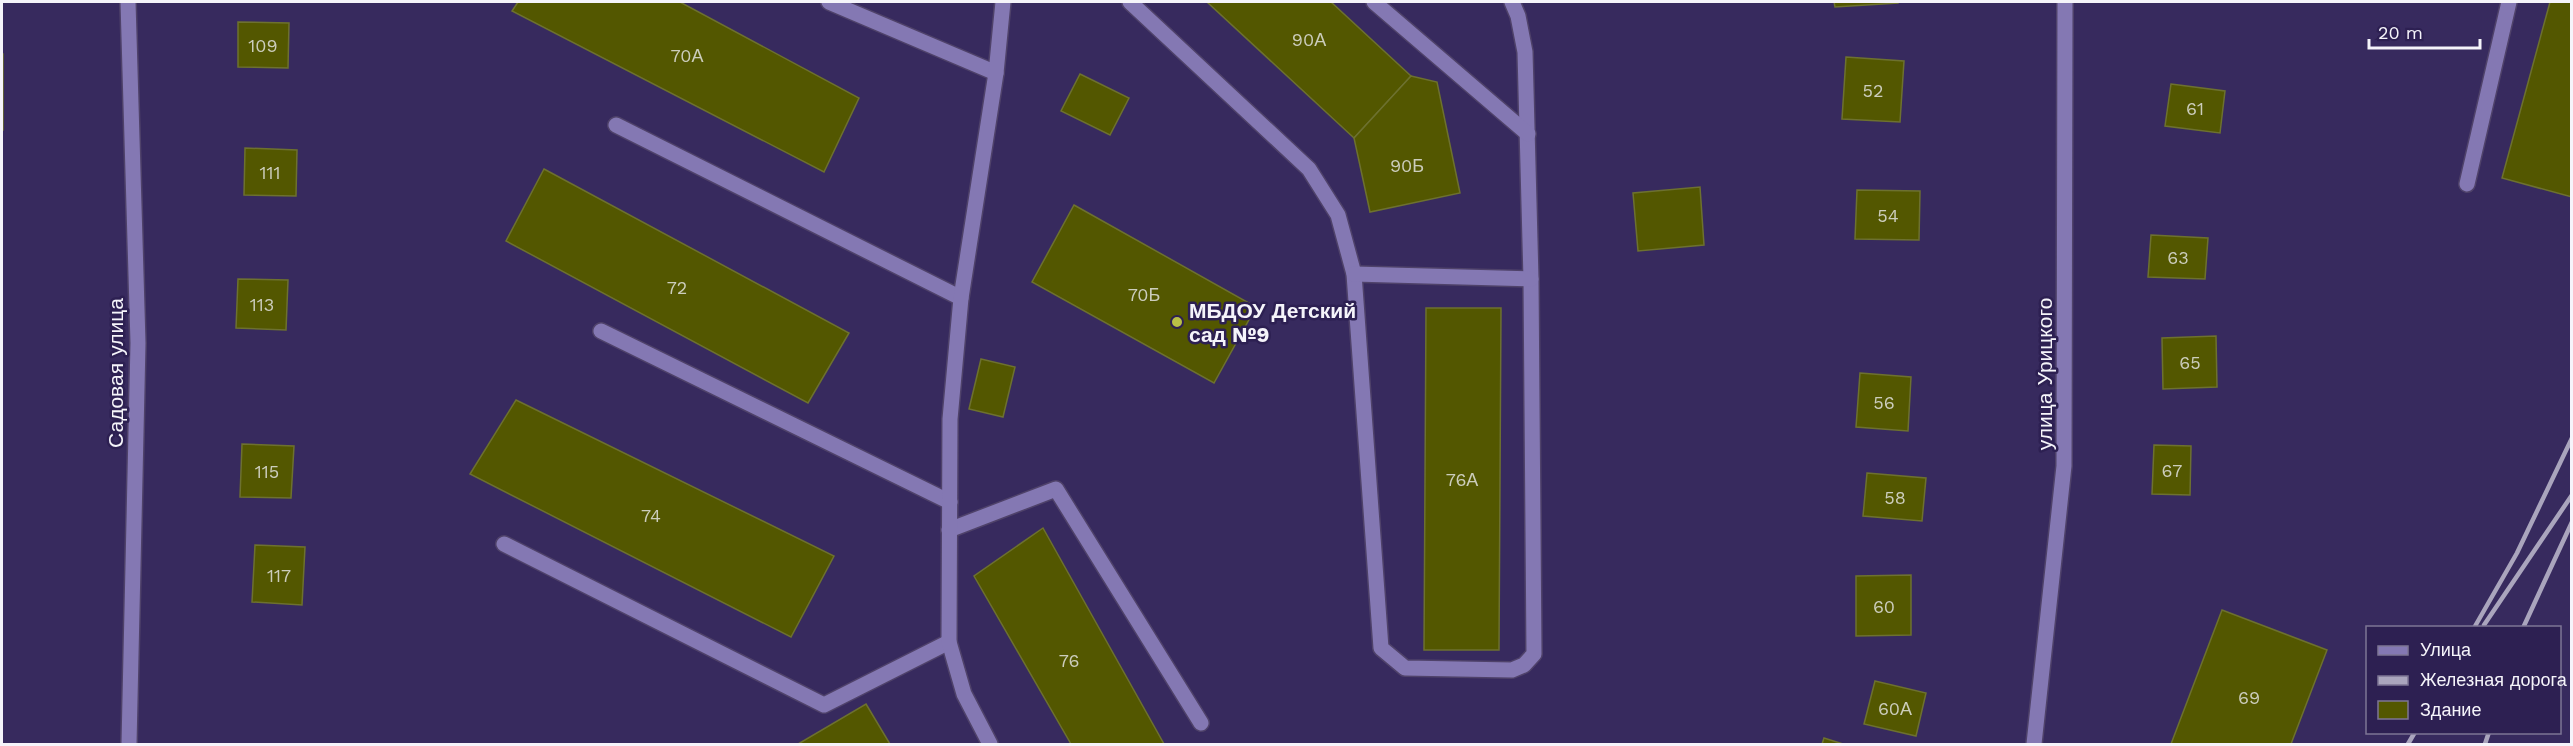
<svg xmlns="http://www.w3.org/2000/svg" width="2573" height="746" font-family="'Work Sans',sans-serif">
<rect width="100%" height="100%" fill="#372a5e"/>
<g fill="#535700" stroke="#6d712f" stroke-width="1.5">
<polygon points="518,2 680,2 859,98 824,172 512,11"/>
<polygon points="1207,2 1331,2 1411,76 1354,138"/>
<polygon points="1834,2 1898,2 1898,3 1835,7"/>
<polygon points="2550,2 2572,2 2572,197 2502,178"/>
<polygon points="238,22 289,23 288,68 238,67"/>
<rect x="2" y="54" width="1" height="76"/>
<polygon points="1846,57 1904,61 1900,122 1842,119"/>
<polygon points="1080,74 1129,98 1110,135 1061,111"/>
<polygon points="1411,76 1437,82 1460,193 1370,212 1354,138"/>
<polygon points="2171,84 2225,91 2220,133 2165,126"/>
<polygon points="245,148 297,150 296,196 244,195"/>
<polygon points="544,169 849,333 808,403 506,241"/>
<polygon points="1700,187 1704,245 1638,251 1633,193"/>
<polygon points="1857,190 1920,191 1919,240 1855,239"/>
<polygon points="1074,205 1256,307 1214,383 1032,282"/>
<polygon points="2151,235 2208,238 2205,279 2148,277"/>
<polygon points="238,279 288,280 286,330 236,328"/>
<polygon points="1426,308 1501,308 1499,650 1424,650"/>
<polygon points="2216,336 2217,387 2163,389 2162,338"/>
<polygon points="981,359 1015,367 1003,417 969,409"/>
<polygon points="1860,373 1911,377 1908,431 1856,427"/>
<polygon points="516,400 834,556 791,637 470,474"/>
<polygon points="242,444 294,446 291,498 240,497"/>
<polygon points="2154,445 2191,446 2190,495 2152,494"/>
<polygon points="1867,473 1926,478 1922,521 1863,516"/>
<polygon points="1043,528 1164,744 1071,744 974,576"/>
<polygon points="255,545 305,547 302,605 252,602"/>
<polygon points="1911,575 1911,635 1856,636 1856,576"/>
<polygon points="2222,610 2327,650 2291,744 2171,744"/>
<polygon points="1875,681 1926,693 1916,736 1864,724"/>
<polygon points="866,704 890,744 798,744"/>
<polygon points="1824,738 1843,744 1822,744"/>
</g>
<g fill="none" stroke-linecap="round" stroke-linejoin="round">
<g stroke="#4f426a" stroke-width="18">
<g id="lane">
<polyline points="829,2 996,73"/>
<polyline points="1130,2 1309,169 1338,215 1354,274 1381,648 1405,668 1512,670 1524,665 1534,654 1531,279 1525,52 1518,16 1512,2"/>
<polyline points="1374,2 1528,134"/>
<polyline points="616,125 961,298"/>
<polyline points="2467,184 2509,2"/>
<polyline points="1354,274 1531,279"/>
<polyline points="601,331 950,502"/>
<polyline points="949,530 1056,489 1201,723"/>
<polyline points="504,544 824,705 949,642"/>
<polyline points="990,744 964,694 949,642 950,419 961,298 996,73 1003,2"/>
</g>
</g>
<g stroke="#4f426a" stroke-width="18">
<polyline id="street" points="128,2 138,343 129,744"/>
</g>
<g stroke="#4f426a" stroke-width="18">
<polyline id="secondary" points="2034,744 2064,466 2065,2"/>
</g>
<use href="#lane" stroke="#8478b3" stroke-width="15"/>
<use href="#street" stroke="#8478b3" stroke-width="15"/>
<use href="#secondary" stroke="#8478b3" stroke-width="15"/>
<g stroke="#aaa5bd" stroke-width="4.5">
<polyline points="2484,625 2572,495"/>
<polyline points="2474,628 2517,553 2572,438"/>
<polyline points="2523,628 2572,522"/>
<polyline points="2408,744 2415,732"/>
<polyline points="2485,744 2489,732"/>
</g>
</g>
<circle fill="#b9c046" stroke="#2d2052" stroke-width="2" cx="1177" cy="322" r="6"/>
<g text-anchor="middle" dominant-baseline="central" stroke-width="5" stroke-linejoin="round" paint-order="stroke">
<g font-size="18" fill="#cccdbc">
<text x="1309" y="39">90А</text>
<text x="263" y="45">109</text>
<text x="687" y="55">70А</text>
<text x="1873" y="90">52</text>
<text x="2195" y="108">61</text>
<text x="1407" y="165">90Б</text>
<text x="270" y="172">111</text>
<text x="1888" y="215">54</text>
<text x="2178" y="257">63</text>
<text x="677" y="287">72</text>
<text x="1144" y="294">70Б</text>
<text x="262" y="304">113</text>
<text x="2190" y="362">65</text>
<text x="1884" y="402">56</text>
<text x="2172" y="470">67</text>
<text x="267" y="471">115</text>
<text x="1462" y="479">76А</text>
<text x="1895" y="497">58</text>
<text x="651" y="515">74</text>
<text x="279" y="575">117</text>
<text x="1884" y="606">60</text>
<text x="1069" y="660">76</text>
<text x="2249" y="697">69</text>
<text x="1895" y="708">60А</text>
</g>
<g font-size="21" font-weight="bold" fill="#f5f4fa" stroke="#2d2052" text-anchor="start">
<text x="1189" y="310">МБДОУ Детский<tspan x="1189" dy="24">сад №9</tspan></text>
</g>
<g font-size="21" fill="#f5f4fa" stroke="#2d2052">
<text transform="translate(115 373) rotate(-90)">Садовая улица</text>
<text transform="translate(2044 374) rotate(-90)">улица Урицкого</text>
</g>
</g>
<rect width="2573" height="746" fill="none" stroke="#f5f4fa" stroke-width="6"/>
<rect x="2366" y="626" width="195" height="108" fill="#2d2052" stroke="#7d7595" stroke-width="1.5"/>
<rect x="2378" y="646" width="30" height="9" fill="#8478b3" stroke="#7d7595" stroke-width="1.5"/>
<text x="2420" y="656" font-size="18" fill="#f5f4fa">Улица</text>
<rect x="2378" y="676" width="30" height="9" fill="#aaa5bd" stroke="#7d7595" stroke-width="1.5"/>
<text x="2420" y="686" font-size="18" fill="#f5f4fa">Железная дорога</text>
<rect x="2378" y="701" width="30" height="18" fill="#535700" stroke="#7d7595" stroke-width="1.5"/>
<text x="2420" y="716" font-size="18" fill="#f5f4fa">Здание</text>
<path d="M2369 39v9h111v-9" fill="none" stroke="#f5f4fa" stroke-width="3"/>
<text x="2378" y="39" font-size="18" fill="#f5f4fa" stroke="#2d2052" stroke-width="4.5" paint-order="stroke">20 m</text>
</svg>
